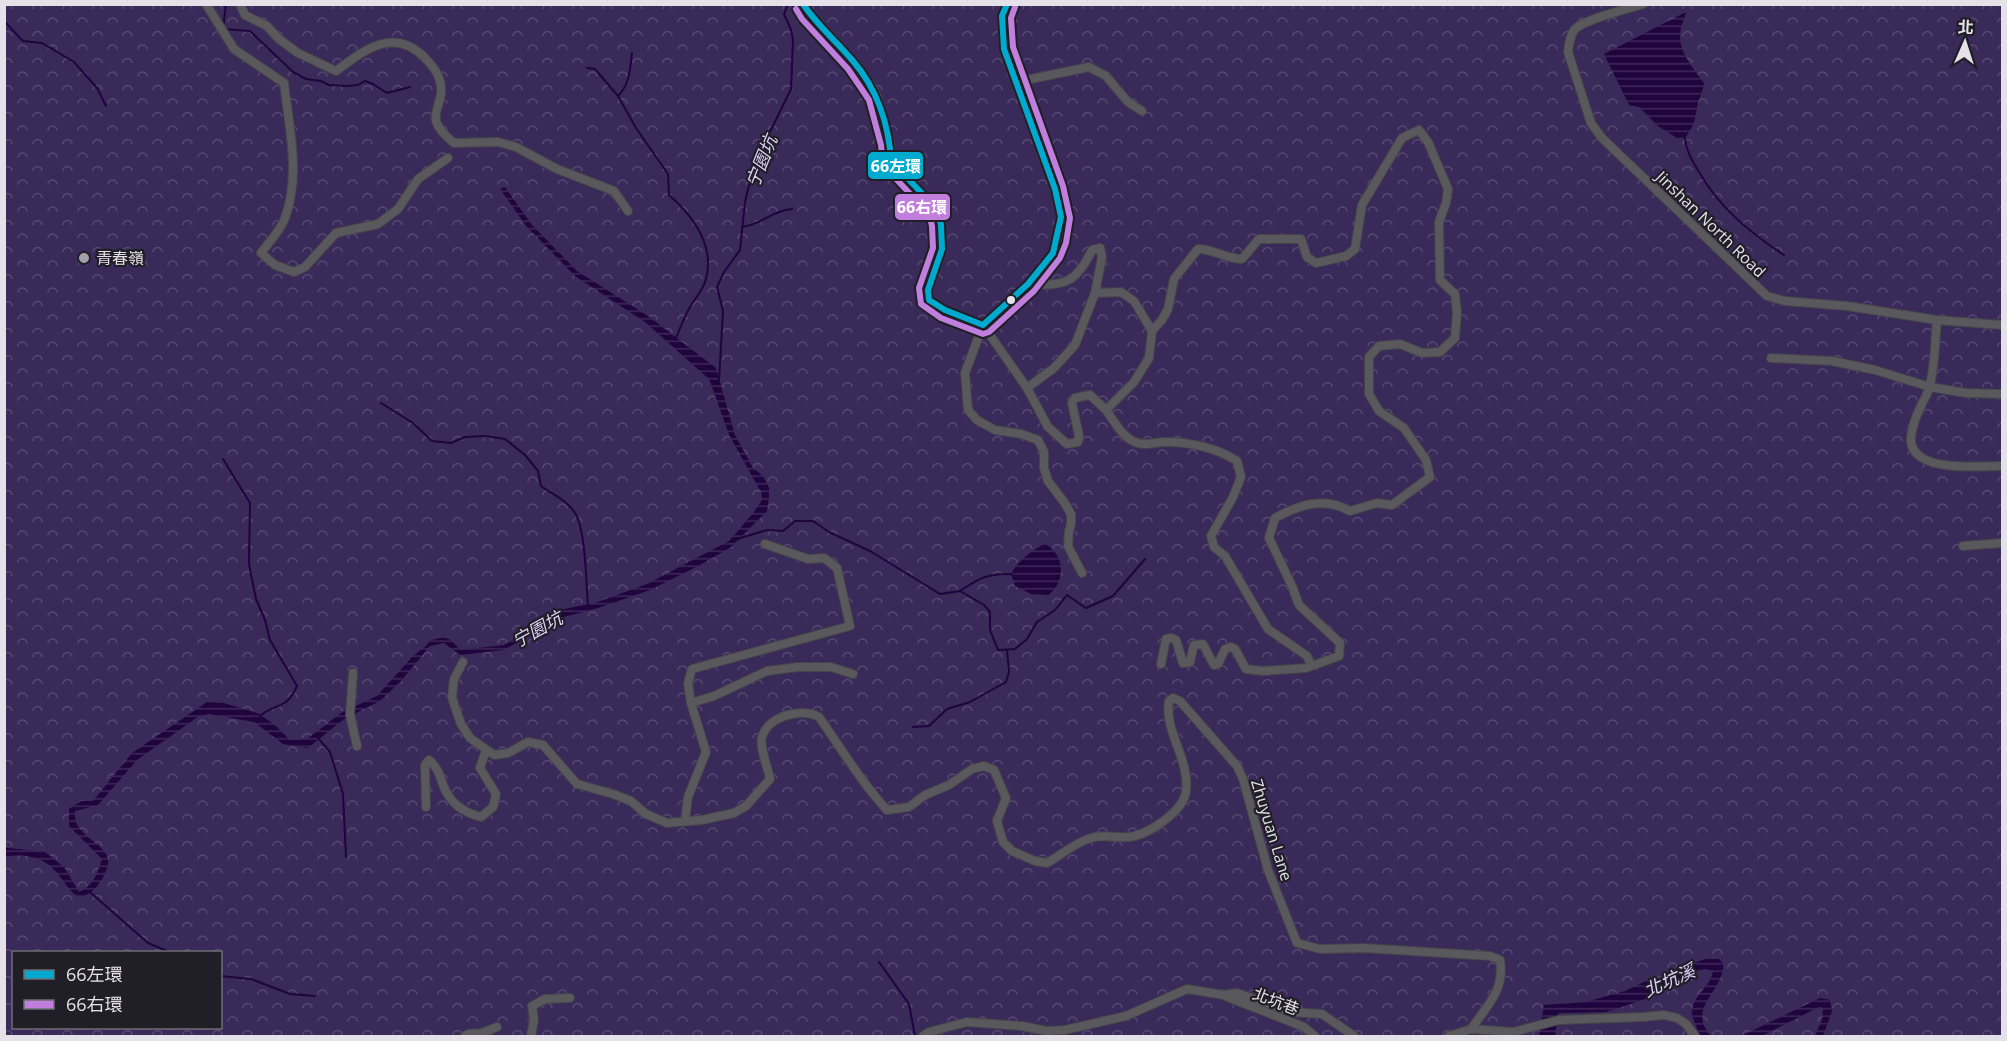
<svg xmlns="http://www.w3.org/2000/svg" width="2007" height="1041" font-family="'Open Sans','Noto Sans TC',sans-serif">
<defs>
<pattern id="forest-crowns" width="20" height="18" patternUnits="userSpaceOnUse" patternTransform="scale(1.5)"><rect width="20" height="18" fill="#3a2a5a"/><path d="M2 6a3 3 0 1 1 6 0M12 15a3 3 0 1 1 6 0" fill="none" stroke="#564972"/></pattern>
<pattern id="water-rules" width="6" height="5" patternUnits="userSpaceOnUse" patternTransform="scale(1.5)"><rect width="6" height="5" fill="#1f043e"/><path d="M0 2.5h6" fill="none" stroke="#3f285a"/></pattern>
</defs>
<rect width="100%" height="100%" fill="#2a292e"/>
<path fill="url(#forest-crowns)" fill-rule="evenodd" d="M5,5H2002V1036H5ZM14,952H220V1028H14Z"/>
<g fill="url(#water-rules)">
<path d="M1686,12C1684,20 1680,28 1680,36C1680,54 1694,69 1704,83C1703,91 1699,98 1697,107C1695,121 1694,126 1685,138H1677L1658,126L1639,107L1629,105L1604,54Z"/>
<path d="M505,187L532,225L577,271L648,316L716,368L735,435L753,468L763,476L769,488V498L767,511L731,547L700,565L650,590L598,608L560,618L504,650L460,655L444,643L430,646L401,681L380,701L344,719L308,748L283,744L254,722L209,714L199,716L137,760L98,805L75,811C72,836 104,841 108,859C110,871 92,902 76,895C70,892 65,883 61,878C47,857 29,854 5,856L4,848H9L45,852L64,867L79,892C94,885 97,874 102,859L69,826V809L81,801H93L132,753L207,702L224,703L260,714L277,727L290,740L307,739L341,713L377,696L412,657L428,644V641C446,636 448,635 460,650L504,645L559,610L595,603L647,584L729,541L754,512L762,500L761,492L730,437L709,379L645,322L575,276L527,227L500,189Z"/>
<path d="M1045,544C1059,551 1065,568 1058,583C1057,587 1052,591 1049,595L1031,594L1015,586L1011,574C1016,563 1033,549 1045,544Z"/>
<path d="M1706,959H1719L1723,963C1726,990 1685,1007 1711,1036H1700C1698,1030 1693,1020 1692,1014C1692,995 1711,987 1713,971L1705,969L1687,973L1643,1000L1606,1012L1558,1013L1555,1036H1539L1544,1005L1585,1002L1625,991L1644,982L1658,980L1685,966Z"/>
<polygon points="1820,998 1830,1000 1832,1011 1823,1036 1815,1036 1822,1020 1823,1008 1819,1007 1762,1036 1741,1036"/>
</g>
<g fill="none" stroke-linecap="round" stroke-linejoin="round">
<g stroke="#1f043e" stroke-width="2">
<polyline points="226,4 223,29 250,31 293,72 306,79 321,81 329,85 346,86 358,85 365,81 373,84 387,93 410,87"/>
<polyline points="4,21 23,41 42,43 74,62 97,88 106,106"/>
<path d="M587,68L595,69L618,96L636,128L668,174L669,195C693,216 715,244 706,279C704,289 695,298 690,307C684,317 680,329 675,340"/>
<path d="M619,95C630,83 630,69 632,53"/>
<path d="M1685,138C1686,151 1692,160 1699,172C1720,208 1749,232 1784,255"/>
<path d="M742,227C761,225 773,210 792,209"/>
<polyline points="719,380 723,311 717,287 724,272 740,250 745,202 749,185 768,136 791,89 793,40 791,30 784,14 788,4"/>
<path d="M381,403L413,423L432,441L451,443L465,437L485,436L505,439L525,455L538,471L541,486C552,494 568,501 575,513C586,530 586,584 588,606"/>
<path d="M223,459L250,503L249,564L256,599L265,620L270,640L297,686C285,712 277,701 260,716"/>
<polyline points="737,539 767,530 783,531 795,521 813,521 829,532 870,551 940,594 960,591 984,605 990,612 990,630 998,650 1015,649 1027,639 1037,622 1055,610 1067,595 1086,608 1113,596 1145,559"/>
<path d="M960,591C981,577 987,574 1012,574"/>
<polyline points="913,727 929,726 947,709 970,702 1006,682 1009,672 1007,650"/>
<polyline points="318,738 330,752 343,794 346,857"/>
<polyline points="91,893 148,943 169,952"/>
<polyline points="879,962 909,1004 915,1036"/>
<polyline points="220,976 251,979 290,994 315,996"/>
</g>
<g stroke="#454448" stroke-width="10">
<g id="minor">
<path d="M206,4L234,49L284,83C289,127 301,175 285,218C281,230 269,242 261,253L275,265L294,272L305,267L336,233L378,224L398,209L418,179L448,158"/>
<path d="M240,4L245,15L267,26L279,39L298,53L336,71C364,50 394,26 425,58C432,65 438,72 440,81C447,110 418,114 454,143L498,142L516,147L557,169L614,191L628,211"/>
<polyline points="803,4 809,13 855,63 869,83 877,97 890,144 891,161 937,209 941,225 942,249 928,290 929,300 945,310 983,325 1028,284 1044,265 1053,253 1057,240 1061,217 1055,189 1004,49 1002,16 1007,4"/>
<path d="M1643,4C1628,9 1585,19 1575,29C1570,35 1569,44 1568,52L1591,123L1602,138L1767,296L1785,301L1847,306L1937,320L2002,325"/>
<polyline points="1016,82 1089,67 1106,76 1128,102 1142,111"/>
<path d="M1028,284C1064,286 1076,284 1092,250L1100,248L1102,257L1095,293L1121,292L1134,301L1152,331L1149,358L1134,382L1106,410C1114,421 1124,440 1138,443C1146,446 1157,442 1166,442C1190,442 1217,448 1237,461L1241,477L1233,497L1211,536L1214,547L1225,556L1268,629L1307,656L1311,665"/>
<path d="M1937,320C1935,341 1935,364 1930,385C1929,392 1924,399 1921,406C1917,414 1912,427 1911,437C1908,474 1980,466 2002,466"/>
<polyline points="983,325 965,373 968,410 977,420 995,430 1021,434 1038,440 1044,452 1044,468 1048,481 1064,502 1071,514 1071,524 1069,531 1068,546 1082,573"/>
<polyline points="983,325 1027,388 1048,427 1067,444 1078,442 1079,436 1072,403 1075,398 1090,395 1106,410"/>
<path d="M1152,331L1162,320L1168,309L1174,279L1198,249C1214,249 1226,259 1242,259L1259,239H1301L1307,257L1316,263L1346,256L1355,249L1362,205L1402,138L1419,130L1428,142L1448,189L1446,203L1439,222L1440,280L1455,294L1457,313L1455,338L1440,352L1422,353L1400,344L1379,346L1369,357V394L1379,411L1404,428L1426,460L1430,477L1392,505L1377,503L1350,511C1324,496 1299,505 1275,518L1269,538L1292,586L1299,605L1340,643L1339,656L1306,668L1263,671L1246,669L1235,649L1231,647L1225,649L1218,664L1214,665L1203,644L1194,645L1190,662L1183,663L1176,640L1171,638L1166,639L1161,664"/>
<polyline points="1771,358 1832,361 1875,370 1930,387 1966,393 2002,394"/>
<polyline points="1027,388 1054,368 1075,345 1095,293"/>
<polyline points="1963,546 2002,543"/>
<path d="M463,662L454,679L452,697L455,707L461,724L470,738L494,755L508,753L528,742L543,745L577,784L613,794L631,801L646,814L667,823L702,820L734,813L746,806L770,779C768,768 759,746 762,737C768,716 802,707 819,717C841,748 861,782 887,810L909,807L925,795L949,785L972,769L984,766L994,770L1006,798L997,821L1003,842L1012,851L1035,861L1047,863C1061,855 1076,842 1091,838C1104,834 1115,838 1128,837C1147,836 1184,811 1186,791C1190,759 1164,732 1169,701L1173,698L1180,701L1237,766L1243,779L1268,870L1297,943L1320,949L1364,948L1490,956L1500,960C1505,990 1487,1006 1471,1029"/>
<polyline points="353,673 350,715 357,746"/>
<polyline points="691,703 714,696 767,671 798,667 831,667 853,674"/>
<path d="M426,807L425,765L429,760C438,768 439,774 443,785C450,803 462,812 481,817L493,807L496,794L480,768L486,750"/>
<polyline points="685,821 688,797 706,752 691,703 688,683 692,669 850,626 837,568 824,558 808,559 765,544"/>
<polyline points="1225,996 1304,1027 1315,1036"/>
<polyline points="465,1036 468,1034 482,1033 497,1027"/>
<polyline points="531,1036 534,1019 532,1006 545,999 570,998"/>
<polyline points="923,1036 929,1032 967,1022 1022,1026 1047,1031 1065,1030 1126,1016 1187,989 1224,995 1237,993 1291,1012 1322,1014 1354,1036"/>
<polyline points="1449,1036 1471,1029 1513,1032 1559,1020 1643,1017 1664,1015 1677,1018 1686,1024 1695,1036"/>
</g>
</g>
<use href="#minor" stroke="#59585c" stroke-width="8"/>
<g stroke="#201e26" stroke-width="10">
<path id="bus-1" d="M803,4C817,25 837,42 853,61C877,89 889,125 891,161L937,209L941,225L942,249L928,290L929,300L945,310L983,325L1028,284L1053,253L1061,217L1055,189L1004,49L1002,16L1007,4"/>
</g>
<g stroke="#201e26" stroke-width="10">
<polyline id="bus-2" points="796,9 802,19 848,69 861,88 869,100 881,145 883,165 929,214 932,226 933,248 919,288 921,304 941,318 983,334 989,332 1034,291 1060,258 1066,243 1070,218 1063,186 1013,47 1011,18 1015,7"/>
</g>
<use href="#bus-1" stroke="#00a9ce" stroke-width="6"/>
<use href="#bus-2" stroke="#c07fdc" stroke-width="6"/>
</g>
<circle fill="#a3a1a7" stroke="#201e26" stroke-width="2" cx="84" cy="258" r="6"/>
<circle fill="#e4e2e8" stroke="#201e26" stroke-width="2" cx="1011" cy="300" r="5"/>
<g text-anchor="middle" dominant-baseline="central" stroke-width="4.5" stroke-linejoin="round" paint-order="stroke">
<g font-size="16" fill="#e4e2e8" stroke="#201e26">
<text transform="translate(1711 224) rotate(44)">Jinshan North Road</text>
<text transform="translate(1272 830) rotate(73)">Zhuyuan Lane</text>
<text transform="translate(1276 1001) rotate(21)">北坑巷</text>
</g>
<g font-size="16" fill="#e4e2e8" stroke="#201e26" text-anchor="start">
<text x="96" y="258">青春嶺</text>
</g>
<g font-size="18" font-style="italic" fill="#dcd1f9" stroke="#201e26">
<text transform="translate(761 161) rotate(-68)">宁園坑</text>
<text transform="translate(537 629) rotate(-29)">宁園坑</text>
<text transform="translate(1669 980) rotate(-24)">北坑溪</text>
</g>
</g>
<g stroke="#201e26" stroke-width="2">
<rect x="867" y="151" width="57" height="29" rx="6" fill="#00a9ce"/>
<rect x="894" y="193" width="57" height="28" rx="6" fill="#c07fdc"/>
</g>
<g font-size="16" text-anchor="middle" font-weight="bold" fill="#fff">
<text x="896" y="172">66左環</text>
<text x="922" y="213">66右環</text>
</g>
<rect width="2007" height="1041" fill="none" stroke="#e4e2e8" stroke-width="12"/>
<rect x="12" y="951" width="210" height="78" fill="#201e26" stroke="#6e6c74" stroke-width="1.5"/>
<rect x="24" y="970" width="30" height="9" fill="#00a9ce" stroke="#6e6c74" stroke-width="1.5"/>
<text x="66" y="981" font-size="18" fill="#e4e2e8">66左環</text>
<rect x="24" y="1000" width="30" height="9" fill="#c07fdc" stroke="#6e6c74" stroke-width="1.5"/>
<text x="66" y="1011" font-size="18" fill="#e4e2e8">66右環</text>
<g transform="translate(1965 42) rotate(3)" stroke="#201e26" stroke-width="4.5" paint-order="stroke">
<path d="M0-4.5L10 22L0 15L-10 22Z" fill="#e4e2e8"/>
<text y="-9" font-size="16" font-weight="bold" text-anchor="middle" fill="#e4e2e8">北</text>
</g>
</svg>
